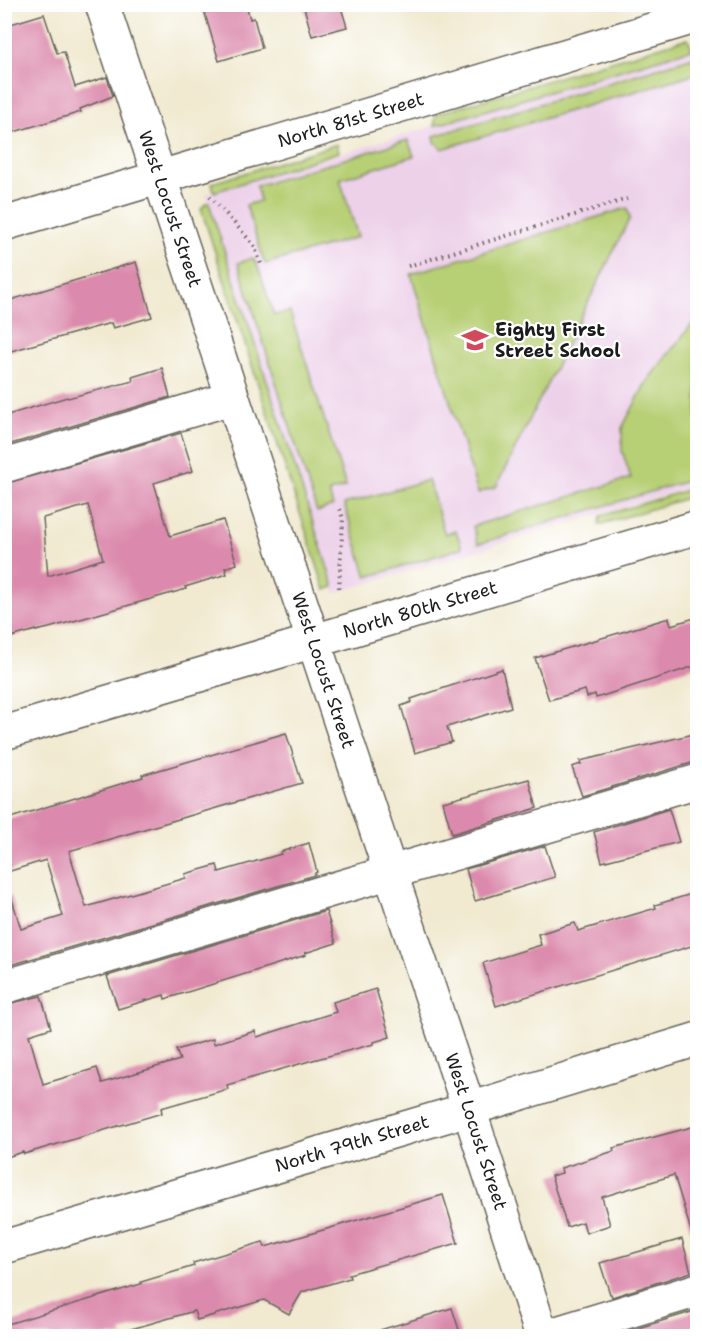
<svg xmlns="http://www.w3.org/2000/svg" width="702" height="1341" font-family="'Shantell Sans',sans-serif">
<rect width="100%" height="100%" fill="#fff"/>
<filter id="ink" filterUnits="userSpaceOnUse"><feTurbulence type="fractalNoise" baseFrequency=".0167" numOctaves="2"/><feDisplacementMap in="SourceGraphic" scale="12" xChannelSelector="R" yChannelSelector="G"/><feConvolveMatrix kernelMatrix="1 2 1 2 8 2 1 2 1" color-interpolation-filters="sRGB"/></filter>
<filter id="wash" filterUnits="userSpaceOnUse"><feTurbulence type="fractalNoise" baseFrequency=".008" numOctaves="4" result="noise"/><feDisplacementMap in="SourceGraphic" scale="24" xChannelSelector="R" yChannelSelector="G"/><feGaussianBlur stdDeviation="1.35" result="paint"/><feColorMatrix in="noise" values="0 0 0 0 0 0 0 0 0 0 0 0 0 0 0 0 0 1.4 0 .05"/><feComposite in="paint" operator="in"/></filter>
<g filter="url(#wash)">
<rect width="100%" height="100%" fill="#f1ead1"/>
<polygon fill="#edd1e9" points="697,47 697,485 335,593 206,194"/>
<g fill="#b7cf74" stroke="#6a7648" stroke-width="1.5">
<polygon points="688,38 692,49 434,126 436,114"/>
<polygon points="697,56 697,73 442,149 435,142 434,136"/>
<polygon points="408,140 414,156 340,179 358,237 265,264 246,205 260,201 256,186"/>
<polygon points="337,144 339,152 214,192 212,183"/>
<polygon points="206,203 209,203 334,587 325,590 201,209"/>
<polygon points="627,208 630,218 496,487 478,493 411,274"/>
<polygon points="253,258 257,264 274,315 290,312 346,487 329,492 333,506 317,512 238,263"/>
<polygon points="697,321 697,478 478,544 473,526 631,478 622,451 622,428 647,381 693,323"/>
<polygon points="428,480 445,534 456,531 462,548 367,577 344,504"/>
<polygon points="697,487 697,495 599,525 601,516"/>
</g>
<g id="blocks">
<g fill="#db89ac" fill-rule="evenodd">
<polygon points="202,4 246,4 250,19 254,18 262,48 219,61"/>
<polygon points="303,4 340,4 347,27 312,36"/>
<polygon points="44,14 57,53 64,52 75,87 107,77 113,96 80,109 81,112 4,135 4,26"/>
<polygon points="136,262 152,317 113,328 111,323 4,353 4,302"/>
<polygon points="162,368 170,397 4,446 4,416 67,397 68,398 133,381 132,377"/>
<path d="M181,433L193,471L154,483L170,536L223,520L237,564L225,568L227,574L185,587L186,589L49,628L36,631V630L4,639V484ZM88,505L103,559L48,576L43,518Z"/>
<polygon points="698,617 698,665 596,698 595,694 587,697 585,690 549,700 535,658 669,618 671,625"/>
<polygon points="502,669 511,707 447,727 452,742 415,753 401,706 412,702 411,699"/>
<polygon points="286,733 302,783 69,851 86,907 186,878 185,874 217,865 219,872 281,854 280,852 309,843 317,872 315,873 315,875 4,967 4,897 11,896 21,929 63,916 46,860 4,873 4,820 143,777 142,775"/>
<polygon points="698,733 698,761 582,796 572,767 581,764 580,761"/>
<polygon points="529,779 537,808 452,834 443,802"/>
<polygon points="669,809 679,842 602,862 594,832"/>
<polygon points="545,846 555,877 475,901 466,869"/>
<polygon points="698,892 698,944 496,1006 483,963 541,945 538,934 575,923 578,931 656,908 655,905"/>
<polygon points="326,911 336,943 305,953 306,955 165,999 164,995 118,1009 107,976"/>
<polygon points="376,989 390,1037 374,1042 374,1044 313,1060 227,1085 228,1089 161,1108 162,1113 24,1154 23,1152 4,1158 4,1005 41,996 51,1028 29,1035 43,1084 97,1068 102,1083 180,1060 176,1050 213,1039 214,1044 255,1031 257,1037 336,1012 333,1002"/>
<polygon points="692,1127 698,1144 698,1230 691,1231 674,1175 602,1197 610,1225 586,1233 583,1222 567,1227 551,1176 562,1173 561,1168 614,1151 613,1148"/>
<polygon points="443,1195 458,1243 349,1274 350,1278 302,1292 289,1314 264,1300 197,1320 194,1311 121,1332 123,1336 4,1336 4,1325 141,1284 141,1282 194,1266 193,1263 263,1242 265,1247"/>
<polygon points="682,1239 691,1272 612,1297 611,1294 610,1294 600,1263"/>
<polygon points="452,1308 461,1336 381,1336 380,1330"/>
<polygon points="698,1310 698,1336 623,1336 622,1333"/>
</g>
</g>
</g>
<g filter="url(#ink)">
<use href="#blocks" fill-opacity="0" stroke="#67645b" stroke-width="1.5"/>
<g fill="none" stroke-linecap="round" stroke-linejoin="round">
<g stroke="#67645b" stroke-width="36">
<g id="minor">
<path id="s1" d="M102,4L469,1109L542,1336"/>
<path id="s2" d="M4,224L698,16"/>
<polyline points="4,466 232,398"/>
<path id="s3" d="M4,733L698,527"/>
<polyline points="4,987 698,781"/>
<path id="s4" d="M4,1247L469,1109L698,1039"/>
<polyline points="547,1336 698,1290"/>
</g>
</g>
<g stroke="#67645b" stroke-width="4" stroke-dasharray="1.5 4.5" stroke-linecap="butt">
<polyline points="210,196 254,245 261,264"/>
<polyline points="408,266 627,199"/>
<polyline points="339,588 343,519 339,505"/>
</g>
<use href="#minor" stroke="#fff" stroke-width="33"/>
</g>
</g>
<defs>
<g id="school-bare" transform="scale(2.07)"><path d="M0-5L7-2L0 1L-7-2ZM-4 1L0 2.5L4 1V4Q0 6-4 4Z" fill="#d1495b" stroke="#fff" stroke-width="2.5" paint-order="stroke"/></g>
</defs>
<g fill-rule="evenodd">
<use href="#school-bare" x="475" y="340"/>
</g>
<g text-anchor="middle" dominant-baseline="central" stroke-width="4.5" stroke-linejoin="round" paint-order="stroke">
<g font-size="18" fill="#1c1c1c" stroke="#fff">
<text stroke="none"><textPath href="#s2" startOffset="362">North 81st Street</textPath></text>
<text stroke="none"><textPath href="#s1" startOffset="216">West Locust Street</textPath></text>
<text stroke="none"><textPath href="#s3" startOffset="434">North 80th Street</textPath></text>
<text stroke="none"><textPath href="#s1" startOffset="702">West Locust Street</textPath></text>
<text stroke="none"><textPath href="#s1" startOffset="1188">West Locust Street</textPath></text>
<text stroke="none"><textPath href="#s4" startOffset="363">North 79th Street</textPath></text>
</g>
<g font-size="18" font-weight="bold" fill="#1c1c1c" stroke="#fff" text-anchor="start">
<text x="495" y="330">Eighty First<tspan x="495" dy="21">Street School</tspan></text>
</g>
</g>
<rect width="702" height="1341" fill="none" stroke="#fff" stroke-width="24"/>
</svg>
